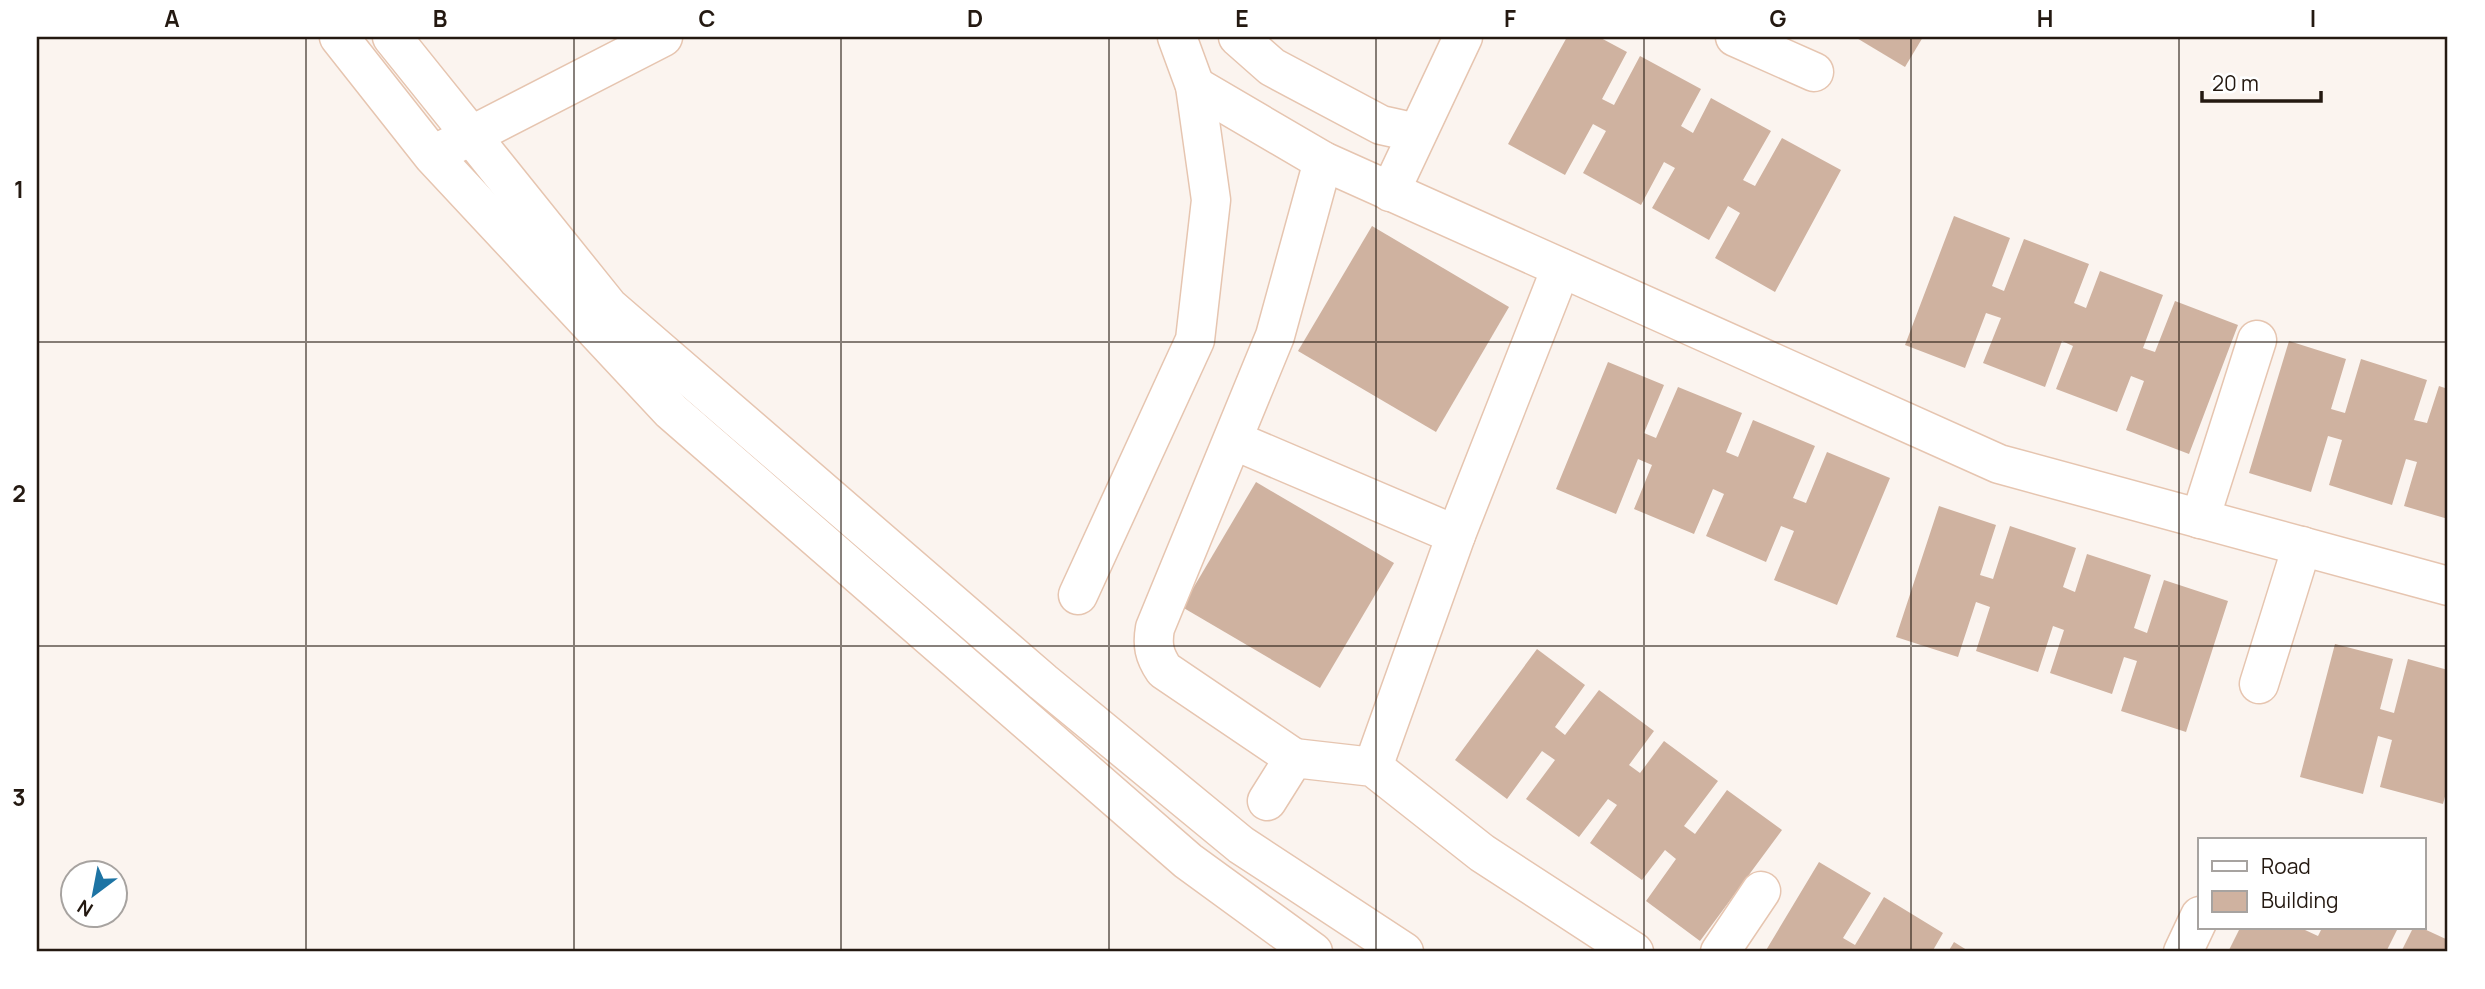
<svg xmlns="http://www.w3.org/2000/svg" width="2485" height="989" font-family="Manrope,sans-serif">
<rect width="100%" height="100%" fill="#fbf4ef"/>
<g fill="#cfb2a0">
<polygon points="1567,37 1599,37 1627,52 1602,99 1614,105 1640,56 1701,89 1681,126 1693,133 1711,98 1771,131 1743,180 1755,186 1782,138 1841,170 1775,292 1715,258 1740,213 1728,206 1709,240 1652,208 1675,168 1664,162 1641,205 1583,173 1606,131 1593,124 1565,175 1508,144"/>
<polygon points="1855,37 1923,37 1905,67"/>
<polygon points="1954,216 2010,238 1992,286 2004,291 2024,239 2089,264 2074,303 2086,308 2100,271 2163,295 2143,348 2155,352 2175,301 2238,325 2189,454 2126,430 2144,381 2131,376 2117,412 2056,389 2073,346 2062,341 2045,387 1983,363 2001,318 1986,313 1965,368 1905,345"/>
<polygon points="1372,226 1509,307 1436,432 1298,351"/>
<polygon points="2289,341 2346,359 2331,409 2345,413 2361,359 2427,380 2414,420 2427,423 2439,386 2448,389 2448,519 2404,506 2417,462 2406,459 2392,505 2329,485 2342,440 2328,436 2311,492 2249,473"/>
<polygon points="1608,362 1664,385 1644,433 1656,438 1678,387 1742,413 1726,452 1738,457 1753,420 1815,446 1793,498 1806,503 1827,452 1890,478 1837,605 1774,580 1794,531 1781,526 1766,562 1706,536 1724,494 1713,489 1694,534 1634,509 1652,465 1638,459 1616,514 1556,489"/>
<polygon points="1256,482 1394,563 1320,688 1182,607"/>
<polygon points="1939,506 1996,525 1980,575 1993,579 2010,526 2076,548 2063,587 2075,592 2087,554 2151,575 2134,628 2147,633 2164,580 2228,601 2186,732 2121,711 2137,661 2124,657 2112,694 2050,673 2064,630 2053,626 2038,672 1976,651 1990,607 1976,602 1958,657 1896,637"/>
<polygon points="2335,644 2393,659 2380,709 2394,713 2408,659 2448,670 2448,785 2443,804 2380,787 2392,740 2378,736 2363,794 2300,777"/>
<polygon points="1537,649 1585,685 1555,727 1565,735 1599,690 1654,731 1629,765 1640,773 1664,741 1718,781 1684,826 1695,834 1727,790 1782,830 1700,941 1646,901 1676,859 1665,850 1642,880 1590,843 1617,805 1608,799 1579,837 1526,799 1555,760 1542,751 1507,799 1455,760"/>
<polygon points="1819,862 1871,893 1843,938 1855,945 1884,897 1943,933 1932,952 1765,952"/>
<polygon points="2240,928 2307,928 2305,930 2318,936 2322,928 2398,928 2386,952 2228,952"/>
<polygon points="2413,928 2422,928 2448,940 2448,952 2401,952"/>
<polygon points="1954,942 1970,952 1948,952"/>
</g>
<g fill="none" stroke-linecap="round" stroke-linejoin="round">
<g stroke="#e6c5b0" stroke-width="41">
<g id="street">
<polyline points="339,37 433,156 671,411 1188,861 1313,952"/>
<polyline points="392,37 609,307 1043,682 1241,845 1404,952"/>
<polyline points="1238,37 1272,67 1381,125 1417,133"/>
<polyline points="1735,37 1814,72"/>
<polyline points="1195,86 1323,161 1999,464 2448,586"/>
<polyline points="447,148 663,37"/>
<polyline points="1390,192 1463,37"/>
<polyline points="1233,440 1456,535"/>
<polyline points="2200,519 2257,340"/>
<polyline points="1078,595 1195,340 1211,200 1195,86 1177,37"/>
<polyline points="2259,684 2302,546"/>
<path d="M1294,758L1164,670C1154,655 1152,645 1155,628L1275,336L1323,161"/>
<polyline points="1373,767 1456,535 1561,268"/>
<polyline points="1267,801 1294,758 1373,767 1482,853 1634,952"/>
<polyline points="1720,952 1761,891"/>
<polyline points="2183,952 2200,916"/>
</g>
</g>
<use href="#street" stroke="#fff" stroke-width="38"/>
</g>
<path fill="none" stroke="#241911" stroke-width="2" stroke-opacity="0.55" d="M306,37V952M574,37V952M841,37V952M1109,37V952M1376,37V952M1644,37V952M1911,37V952M2179,37V952M37,342H2448M37,646H2448"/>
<rect width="2485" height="989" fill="none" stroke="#ffffff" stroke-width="77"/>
<rect x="2198" y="838" width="228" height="91" fill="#ffffff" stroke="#a7a3a0" stroke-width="2"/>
<rect x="2212" y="861" width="35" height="10" fill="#ffffff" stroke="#a7a3a0" stroke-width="2"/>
<text x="2261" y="874" font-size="21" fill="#241911">Road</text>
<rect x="2212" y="891" width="35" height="21" fill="#cfb2a0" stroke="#a7a3a0" stroke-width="2"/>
<text x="2261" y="908" font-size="21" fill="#241911">Building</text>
<g transform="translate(94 894) rotate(212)"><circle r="33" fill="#ffffff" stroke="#a7a3a0" stroke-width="2"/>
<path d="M0-5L12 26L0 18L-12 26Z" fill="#1d74a4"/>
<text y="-10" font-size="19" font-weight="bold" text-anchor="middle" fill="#241911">N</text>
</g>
<path d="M2202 91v10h119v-10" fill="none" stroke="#241911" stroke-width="3.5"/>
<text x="2212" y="91" font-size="21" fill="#241911" stroke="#ffffff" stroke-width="5" paint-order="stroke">20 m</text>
<rect x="38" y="38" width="2408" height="912" fill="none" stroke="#241911" stroke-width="2.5"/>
<g font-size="23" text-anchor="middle" font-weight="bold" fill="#241911">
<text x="172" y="27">A</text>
<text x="440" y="27">B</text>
<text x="707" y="27">C</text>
<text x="975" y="27">D</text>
<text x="1242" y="27">E</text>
<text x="1510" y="27">F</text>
<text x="1778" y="27">G</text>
<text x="2045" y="27">H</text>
<text x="2313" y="27">I</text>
<text x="19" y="198">1</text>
<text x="19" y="502">2</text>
<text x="19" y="806">3</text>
</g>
</svg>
